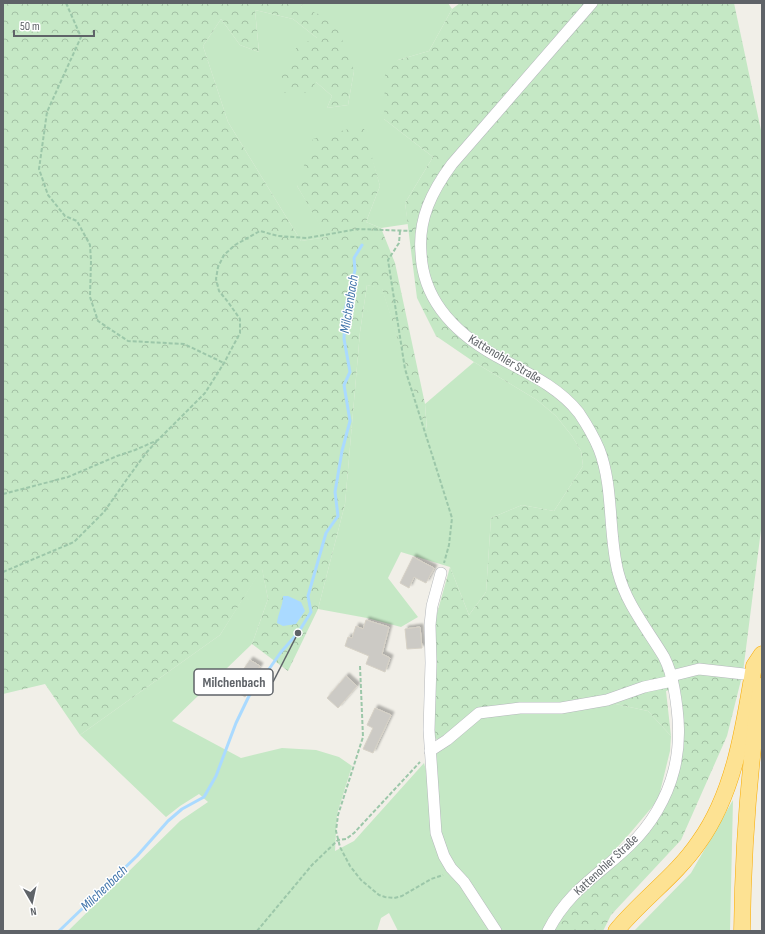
<svg xmlns="http://www.w3.org/2000/svg" width="765" height="934" font-family="'Sofia Sans Condensed',sans-serif">
<defs>
<pattern id="forest-crowns" width="20" height="18" patternUnits="userSpaceOnUse"><rect width="20" height="18" fill="#c5e8c5"/><path d="M2 6a3 3 0 1 1 6 0M12 15a3 3 0 1 1 6 0" fill="none" stroke="#a3c0a4"/></pattern>
<filter id="shadow"><feDropShadow dx="3" dy="-3" stdDeviation="1" flood-color="#0004"/></filter>
</defs>
<rect width="100%" height="100%" fill="#f1efe8"/>
<g fill="#c5e8c5">
<polygon points="303,3 448,3 452,9 429,51 398,60 384,119 433,157 405,203 408,224 381,228 366,222 380,186 362,126 297,186 328,237 301,241 228,122 203,46 221,19 240,45 259,52 255,10 293,19 317,38 316,82 332,96 327,108 348,105 354,71 301,7"/>
<polygon points="367,285 382,288 427,430 425,404 474,362 537,400 556,416 572,436 581,451 583,466 554,511 522,505 491,518 486,592 469,615 450,567 401,552 388,578 418,617 401,627 367,618 318,609 345,504 360,332"/>
<polygon points="262,568 268,599 252,644 172,721 241,758 282,748 316,750 339,757 352,766 337,814 335,851 354,841 424,763 429,782 433,833 494,931 398,931 389,913 381,918 377,931 68,931 180,821 208,802 199,794 180,806 166,817 80,735 220,635"/>
<polygon points="611,703 648,711 671,736 670,751 658,800 631,832 592,875 543,931 499,931 454,866 442,844 430,752 481,716"/>
<polygon points="733,800 730,931 634,931 691,873"/>
</g>
<g fill="url(#forest-crowns)">
<polygon points="3,3 303,3 301,7 335,21 354,71 348,105 327,108 332,96 316,82 309,93 279,93 283,71 298,45 317,38 293,19 255,10 259,52 240,45 221,19 203,46 228,122 301,241 327,237 297,186 313,139 363,125 380,186 366,222 381,228 395,263 425,404 427,433 382,289 367,285 360,332 345,504 318,609 288,671 252,644 268,599 262,569 220,635 80,735 45,684 3,694"/>
<polygon points="460,3 734,3 762,135 762,522 743,672 727,736 681,840 611,915 603,931 548,931 558,914 640,834 674,772 674,689 666,691 671,736 648,711 611,703 479,711 437,740 431,732 434,624 450,567 469,615 486,592 491,518 522,505 554,511 583,466 581,451 572,436 556,416 537,400 474,362 436,336 417,298 405,203 433,157 384,119 385,74 398,60 429,51 452,9"/>
</g>
<path fill="#aadaff" d="M283,596H288L301,602L305,611L296,624L283,626L277,623C278,613 283,606 283,596Z"/>
<g fill="none" stroke-linecap="round" stroke-linejoin="round">
<polyline stroke="#aadaff" stroke-width="3" points="59,931 137,856 168,821 182,809 204,797 216,776 236,723 249,696 260,682 281,652 298,633 311,612 308,596 326,533 338,516 335,492 342,451 350,421 344,385 350,372 344,339 345,310 355,270 354,258 362,245"/>
</g>
<g fill="#cccac5" stroke="#d6d1c6" filter="url(#shadow)">
<polygon points="413,557 434,568 426,583 414,577 409,588 400,583"/>
<polygon points="366,620 389,627 382,654 390,658 385,672 366,664 369,656 345,646 348,637 352,638 356,626 363,629"/>
<polygon points="420,627 422,648 407,649 405,629"/>
<polygon points="250,660 260,666 251,680 254,682 245,697 234,690 246,671 243,670"/>
<polygon points="346,676 357,686 338,708 327,698"/>
<polygon points="375,708 391,715 373,753 363,749 373,728 367,725"/>
</g>
<g fill="none" stroke-linecap="round" stroke-linejoin="round">
<g stroke="#b5b8bc" stroke-width="12">
<g id="minor">
<polyline points="441,573 432,606 430,625 431,663 429,730 436,833 444,856 451,868 464,882 496,931"/>
<polyline points="671,676 699,669 744,674"/>
<polyline points="430,751 447,740 479,713 520,708 561,708 607,700 644,687 672,681"/>
<path d="M548,931C569,890 599,875 630,845C651,825 667,798 674,770C681,742 679,716 674,688C672,677 669,667 664,657C648,630 626,604 618,572C608,533 614,487 599,449C594,437 587,425 579,413C558,386 525,372 496,356C457,334 423,301 421,253C418,219 432,191 452,164L592,3"/>
</g>
</g>
<g stroke="#f9ab00" stroke-width="17">
<g id="highway">
<path d="M616,931C642,899 676,876 699,842C735,792 744,725 754,666L762,654"/>
<path d="M742,931C743,849 749,767 761,686"/>
</g>
</g>
<g stroke="#9cc7a9" stroke-width="2" stroke-dasharray="4 2" stroke-linecap="butt">
<polyline points="66,3 81,37 47,112 39,169 48,195 65,216 77,221 90,245 91,261 90,297 98,321 128,341 184,344 224,363"/>
<polyline points="400,231 399,243 388,260 405,369 452,518 449,545 444,563"/>
<polyline points="3,494 68,477 117,456 135,450 158,440 205,393 224,363 240,333 240,319 228,302 219,291 216,279 218,267 224,255 235,245 260,231 278,236 307,238 358,229 412,231"/>
<polyline points="3,572 74,542 104,512 127,479 146,453 157,441"/>
<polyline points="360,666 363,737 338,815 336,831 340,847 350,866 361,880 379,895 385,897 394,898 402,896 431,879 443,875"/>
<polyline points="257,931 312,865 338,840 346,839 354,833 420,762"/>
</g>
<use href="#minor" stroke="#fff" stroke-width="11"/>
<use href="#highway" stroke="#fde293" stroke-width="16"/>
</g>
<g text-anchor="middle" dominant-baseline="central" stroke-width="3" stroke-linejoin="round" paint-order="stroke">
<g font-size="13" fill="#5f6368" stroke="#fff">
<text transform="translate(505 359) rotate(31)">Kattenohler Straße</text>
<text transform="translate(606 865) rotate(-43)">Kattenohler Straße</text>
</g>
<g font-size="14" font-style="italic" fill="#4174aa" stroke="#fff">
<text transform="translate(349 304) rotate(-81)">Milchenbach</text>
<text transform="translate(104 888) rotate(-44)">Milchenbach</text>
</g>
</g>
<path fill="none" stroke="#5f6368" stroke-width="1.5" d="M298 633L273 682"/>
<circle fill="#5f6368" stroke="#fff" stroke-width="1.5" cx="298" cy="633" r="4"/>
<rect fill="#fff" stroke="#5f6368" stroke-width="1.5" x="194" y="669" width="79" height="26" rx="4"/>
<g font-size="14" text-anchor="middle" font-weight="bold" fill="#5f6368">
<text x="234" y="687">Milchenbach</text>
</g>
<rect width="765" height="934" fill="none" stroke="#5f6368" stroke-width="8"/>
<g transform="translate(32 902) rotate(171)" stroke="#ffffff" stroke-width="3" paint-order="stroke">
<path d="M0-3L7 15L0 10L-7 15Z" fill="#5f6368"/>
<text y="-6" font-size="11" font-weight="bold" text-anchor="middle" fill="#5f6368">N</text>
</g>
<path d="M14 30v6h80v-6" fill="none" stroke="#5f6368" stroke-width="2"/>
<text x="20" y="30" font-size="12" fill="#5f6368" stroke="#ffffff" stroke-width="3" paint-order="stroke">50 m</text>
</svg>
